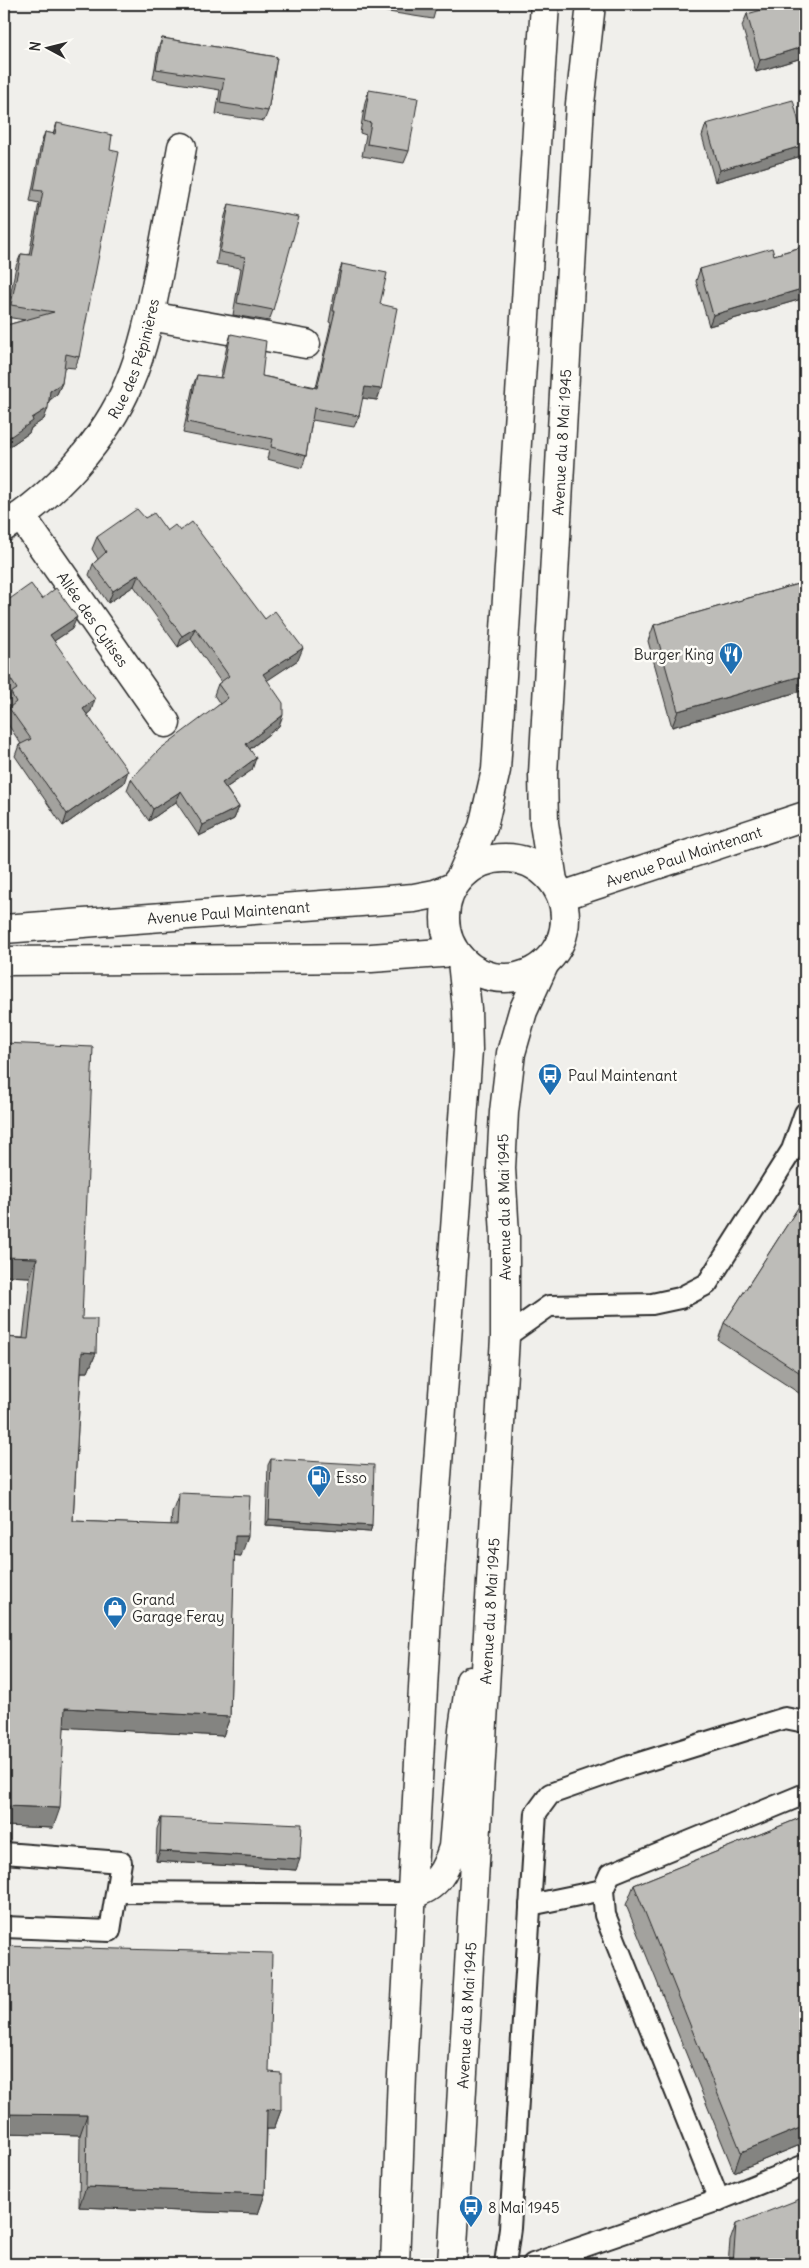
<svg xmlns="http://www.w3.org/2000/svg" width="809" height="2268" font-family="Delius,sans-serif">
<rect width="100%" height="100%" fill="#f0efeb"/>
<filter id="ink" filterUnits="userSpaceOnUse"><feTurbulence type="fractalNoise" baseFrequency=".02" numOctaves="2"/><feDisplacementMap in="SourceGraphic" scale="10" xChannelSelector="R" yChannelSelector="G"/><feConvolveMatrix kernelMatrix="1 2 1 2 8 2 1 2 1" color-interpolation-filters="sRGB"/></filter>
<g filter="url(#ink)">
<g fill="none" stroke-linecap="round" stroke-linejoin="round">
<g stroke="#2b2b2b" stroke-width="24">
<g id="lane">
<polyline points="505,1337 549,1306 652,1304 680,1298 707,1284 792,1150 805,1113"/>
<polyline points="4,1853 121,1862 110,1931 4,1927"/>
<polyline points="117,1892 412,1894"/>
<polyline points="530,1905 603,1890"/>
<polyline points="719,2200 605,1915 603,1890 610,1874 805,1794"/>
<polyline points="505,2264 510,2228 536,1813 550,1794 630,1766 785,1718 805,1722"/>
<polyline points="533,2264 719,2200 805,2165"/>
</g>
</g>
<g stroke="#2b2b2b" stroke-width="31">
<g id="street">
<polyline points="150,316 306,344"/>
<path id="s1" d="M21,516L166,723"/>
<path id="s2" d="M4,527C55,495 106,439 129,383C145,346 152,305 160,266C167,226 175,187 182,147"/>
</g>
</g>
<g stroke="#2b2b2b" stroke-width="31">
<g id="secondary">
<circle cx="505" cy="918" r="60"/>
<polyline points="462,874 483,827 496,770 545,4"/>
<path id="s3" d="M553,881L544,823L543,774L580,104L591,4"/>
<path id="s4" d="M562,896L805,816"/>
<path id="s5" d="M4,929L414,898L435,894L453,887"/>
<polyline points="4,961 371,958 455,952"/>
<path d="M412,1894C437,1888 446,1870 453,1847L463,1729L470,1681"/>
<polyline points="395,2264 402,2074 427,1615 468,1050 467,1009 462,961"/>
<path id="s6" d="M452,2264L505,1337V1235L501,1168L504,1112L511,1053L523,1011L544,965"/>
</g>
</g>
<use href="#lane" stroke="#fdfcf7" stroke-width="20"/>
<use href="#street" stroke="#fdfcf7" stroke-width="28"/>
<use href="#secondary" stroke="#fdfcf7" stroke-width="28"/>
</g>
<g fill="#a3a29e" stroke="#2b2b2b">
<polygon points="383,4 437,4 433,19 382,11"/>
<polygon points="805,4 805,57 756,72 742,26 747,14"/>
<polygon points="162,38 277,57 268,111 264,121 216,114 220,90 153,79 158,49"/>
<polygon points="369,90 409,151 404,163 362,156 366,135 360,133 365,102"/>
<polygon points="57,123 79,357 75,368 64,367 62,383 57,394 49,401 44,419 31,428 29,433 4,450 4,333 7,325 25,320 6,317 16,266 21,254 29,255 39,203 30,201 41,144 45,132 53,134"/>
<polygon points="706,124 801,156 715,182 702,136"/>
<polygon points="229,204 273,310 269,321 233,315 241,268 216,264 225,216"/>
<polygon points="805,246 805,298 709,326 696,281 700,269 774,255"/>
<polygon points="342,264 380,304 381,389 377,400 362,398 359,416 354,427 312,420 306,456 302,468 267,459 269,450 183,433 193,386 197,375 220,378 227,346 231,334 262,376 316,387 331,323 329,322 338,275"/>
<polygon points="145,518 167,531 180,531 265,619 298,660 267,680 279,726 250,749 252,770 226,788 239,807 234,819 199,836 176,802 149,821 127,790 131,779 220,704 214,695 218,684 221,682 191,639 178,647 134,586 108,603 89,575 93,564 98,559 92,549 97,537"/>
<polygon points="805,582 805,690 672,727 648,641 654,625"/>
<polygon points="42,599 72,629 54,641 91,711 87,714 124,783 63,826 15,756 19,745 21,744 5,720 9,709 6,705 10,696 4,687 4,603"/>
<polygon points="4,1043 82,1319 96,1353 88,1372 81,1372 73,1521 171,1525 172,1512 179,1493 241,1556 234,1555 230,1717 223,1736 64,1727 53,1828 4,1826 4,1337 23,1338 30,1277 4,1276"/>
<polygon points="805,1197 805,1397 718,1340 724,1323"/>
<polygon points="271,1459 372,1526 370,1532 266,1525 268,1465"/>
<polygon points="805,1816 805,2143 734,2172 626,1905 634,1885"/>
<polygon points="161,1818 296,1870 156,1861 157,1829"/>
<polygon points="4,1946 269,2072 281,2110 274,2129 267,2129 265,2194 258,2214 79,2207 80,2135 4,2133"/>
<polygon points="736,2224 805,2264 728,2264 730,2241"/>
</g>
<g fill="#848481" stroke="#2b2b2b">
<polygon points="805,46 805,57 756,72 760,60"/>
<polygon points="805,145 801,156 715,182 720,170"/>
<polygon points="805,288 805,298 709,326 713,315"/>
<polygon points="62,383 57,394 46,403 50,391"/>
<polygon points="365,387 381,389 377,400 361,398"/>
<polygon points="48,408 44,419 31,428 29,433 4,450 4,441 32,418"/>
<polygon points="139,574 134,586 108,603 113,591"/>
<polygon points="77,617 72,629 45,647 50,635"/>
<polygon points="195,628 191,639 178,647 182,636"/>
<polygon points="303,648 298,660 259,686 263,674"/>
<polygon points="805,675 805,690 672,727 678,711"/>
<polygon points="95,699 91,711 79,721 83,709"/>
<polygon points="283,715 279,726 242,755 246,744"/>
<polygon points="256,758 252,770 217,794 222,783"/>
<polygon points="128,771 124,783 63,826 67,814"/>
<polygon points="181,791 176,802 149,821 153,809"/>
<polygon points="239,807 234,819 199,836 203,825"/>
<polygon points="4,1257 37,1258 30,1277 4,1276"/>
<polygon points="82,1352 96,1353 88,1372 75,1372"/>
<polygon points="4,1436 7,1437 4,1446"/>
<polygon points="269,1519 372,1526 370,1532 266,1525"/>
<polygon points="235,1536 248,1536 241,1556 228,1555"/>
<polygon points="65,1708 230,1717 223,1736 58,1727"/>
<polygon points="4,1806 60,1808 53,1828 4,1826"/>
<polygon points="160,1851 300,1859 296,1870 156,1861"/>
<polygon points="267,2109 281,2110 274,2129 260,2129"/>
<polygon points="4,2114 87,2115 80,2135 4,2133"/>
<polygon points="805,2126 805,2143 734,2172 741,2152"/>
<polygon points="86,2187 265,2194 258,2214 79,2207"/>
</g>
<g fill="#bdbcb8" stroke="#2b2b2b">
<polygon points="411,4 437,4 437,8"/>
<polygon points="783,4 805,4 805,46 760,60 747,14"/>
<polygon points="162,38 277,57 268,111 220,103 224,79 156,69"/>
<polygon points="369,90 418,98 409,151 367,144 371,123 364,121"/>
<polygon points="793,100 805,145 720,170 706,124"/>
<polygon points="57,123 112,135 110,150 119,152 79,357 66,354 62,383 50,391 48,408 32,418 33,421 4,441 4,345 7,325 54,312 11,305 21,254 31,255 43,191 34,190 45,132 55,134"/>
<polygon points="229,204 299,217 273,310 237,303 245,257 220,252"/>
<polygon points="805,246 805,288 713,315 700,269 772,248 774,255"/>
<polygon points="342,264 387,273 380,304 397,308 381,389 365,387 359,416 314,408 306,456 271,447 273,439 187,422 197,375 222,378 231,334 266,341 262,376 317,388 335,311 333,311"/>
<polygon points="137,509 145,518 154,513 167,531 175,525 180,531 192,522 265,619 275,611 303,648 263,674 283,703 283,715 246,744 256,758 222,783 239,807 203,825 181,791 153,809 131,779 160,749 228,698 218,684 229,676 195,628 182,636 139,574 113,591 93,564 106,552 97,537"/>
<polygon points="805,582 805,675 678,711 654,625"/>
<polygon points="31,584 42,599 56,588 77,617 50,635 95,699 83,709 128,771 67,814 19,745 31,739 9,708 16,702 11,693 17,689 4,669 4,603"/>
<polygon points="4,1043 93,1047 82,1319 97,1319 96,1353 82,1352 73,1521 177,1525 179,1493 250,1496 248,1536 235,1536 230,1717 65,1708 60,1808 4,1806 4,1518 7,1437 4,1436 4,1337 28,1339 37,1258 4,1257"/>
<polygon points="805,1197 805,1376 724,1323"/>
<polygon points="271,1459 374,1465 372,1526 269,1519"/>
<polygon points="805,1816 805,2126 741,2152 634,1885"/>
<polygon points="161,1818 302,1824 300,1859 160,1851"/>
<polygon points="4,1946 272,1953 269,2072 281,2073 281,2110 267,2109 265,2194 86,2187 87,2115 4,2114"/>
<polygon points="805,2197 805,2264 733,2264 736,2224"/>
</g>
</g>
<defs>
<g id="restaurant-pin" transform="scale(1.25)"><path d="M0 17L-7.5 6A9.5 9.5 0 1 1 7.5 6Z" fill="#1f6fb2" stroke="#fdfcf7"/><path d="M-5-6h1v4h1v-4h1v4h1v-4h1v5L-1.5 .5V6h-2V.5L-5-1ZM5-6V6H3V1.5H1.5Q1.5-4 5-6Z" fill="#fff"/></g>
<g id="bus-pin" transform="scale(1.25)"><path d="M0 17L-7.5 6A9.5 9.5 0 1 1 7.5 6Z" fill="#1f6fb2" stroke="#fdfcf7"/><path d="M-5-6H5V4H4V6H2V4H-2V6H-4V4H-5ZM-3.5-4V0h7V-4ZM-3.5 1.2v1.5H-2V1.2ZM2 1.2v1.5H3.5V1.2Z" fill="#fff"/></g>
<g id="fuel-pin" transform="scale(1.25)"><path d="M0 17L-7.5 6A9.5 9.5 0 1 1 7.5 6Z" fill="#1f6fb2" stroke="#fdfcf7"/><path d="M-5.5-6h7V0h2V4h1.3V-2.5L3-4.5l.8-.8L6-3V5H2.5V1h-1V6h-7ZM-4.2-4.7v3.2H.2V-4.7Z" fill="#fff"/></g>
<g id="shop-pin" transform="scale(1.25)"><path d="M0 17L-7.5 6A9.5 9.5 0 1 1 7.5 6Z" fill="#1f6fb2" stroke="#fdfcf7"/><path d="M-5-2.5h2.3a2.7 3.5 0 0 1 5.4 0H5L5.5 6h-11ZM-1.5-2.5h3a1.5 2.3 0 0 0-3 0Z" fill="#fff"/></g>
</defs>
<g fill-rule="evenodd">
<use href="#restaurant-pin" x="731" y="654"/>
<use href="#bus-pin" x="550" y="1075"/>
<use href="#fuel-pin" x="319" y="1477"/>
<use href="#shop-pin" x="115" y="1608"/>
<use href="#bus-pin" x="471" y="2207"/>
</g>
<g text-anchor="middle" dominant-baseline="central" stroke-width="5" stroke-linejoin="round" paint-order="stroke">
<g font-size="15" fill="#2b2b2b" stroke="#fdfcf7">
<text stroke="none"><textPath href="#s2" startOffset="218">Rue des Pépinières</textPath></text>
<text stroke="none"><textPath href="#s3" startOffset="440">Avenue du 8 Mai 1945</textPath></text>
<text stroke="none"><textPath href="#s1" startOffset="126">Allée des Cytises</textPath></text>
<text stroke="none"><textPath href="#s4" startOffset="128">Avenue Paul Maintenant</textPath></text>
<text stroke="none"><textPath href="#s5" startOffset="225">Avenue Paul Maintenant</textPath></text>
<text transform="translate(504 1207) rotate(-91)">Avenue du 8 Mai 1945</text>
<text stroke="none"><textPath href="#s6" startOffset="654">Avenue du 8 Mai 1945</textPath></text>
<text stroke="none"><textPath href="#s6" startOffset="249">Avenue du 8 Mai 1945</textPath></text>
</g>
<g font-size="15" fill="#2b2b2b" stroke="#fdfcf7" text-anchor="start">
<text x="714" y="654" text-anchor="end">Burger King</text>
<text x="568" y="1075">Paul Maintenant</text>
<text x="336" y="1477">Esso</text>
<text x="132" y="1599">Grand<tspan x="132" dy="17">Garage Feray</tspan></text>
<text x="488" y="2207">8 Mai 1945</text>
</g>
</g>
<rect width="809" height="2268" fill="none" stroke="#fdfcf7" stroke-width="20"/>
<rect x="10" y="10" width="789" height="2248" fill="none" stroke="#2b2b2b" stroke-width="2" filter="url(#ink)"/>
<g transform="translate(48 48) rotate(277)" stroke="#fdfcf7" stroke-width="4" paint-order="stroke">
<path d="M0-4L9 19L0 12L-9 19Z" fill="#2b2b2b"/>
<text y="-8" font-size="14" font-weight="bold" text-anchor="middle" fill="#2b2b2b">N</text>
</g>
</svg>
